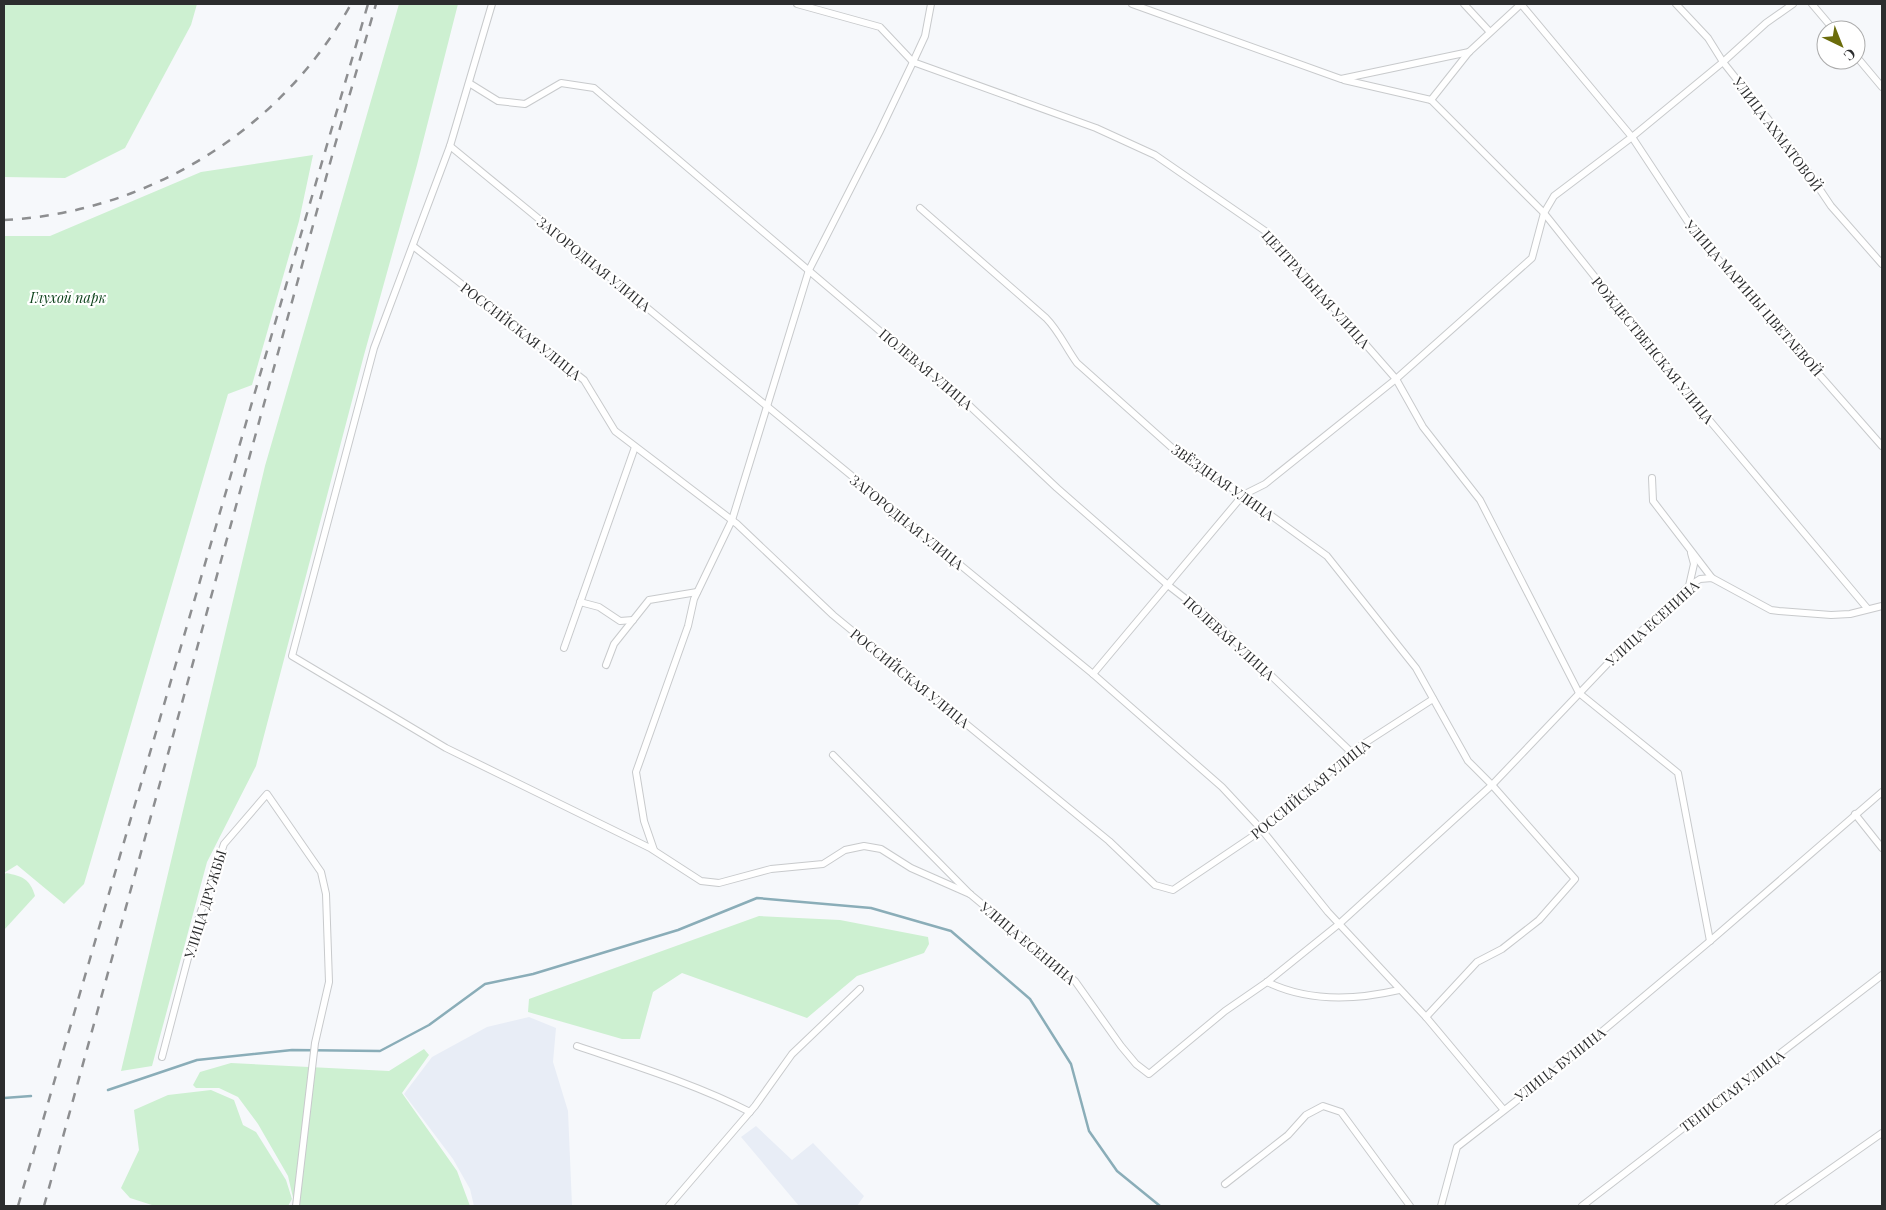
<svg xmlns="http://www.w3.org/2000/svg" width="1886" height="1210" font-family="'Playfair Display',serif">
<rect width="100%" height="100%" fill="#f6f8fb"/>
<g fill="#e8edf6">
<polygon points="529,1017 556,1028 553,1062 568,1111 572,1206 474,1206 470,1189 453,1159 404,1094 432,1057 487,1027"/>
<polygon points="756,1126 792,1160 813,1143 864,1196 857,1206 799,1206 741,1137"/>
</g>
<g fill="#cdf0d1">
<polygon points="4,4 197,4 191,25 125,148 65,178 4,177"/>
<polygon points="399,4 458,4 417,165 364,355 256,766 207,862 152,1066 121,1071 265,466"/>
<polygon points="313,155 299,221 252,385 228,394 84,884 64,904 17,865 4,873 4,236 50,236 201,172"/>
<path d="M6,873C22,876 30,879 35,896L4,930V875Z"/>
<polygon points="759,916 840,920 928,937 929,944 924,953 857,976 807,1018 682,973 653,992 640,1039 622,1039 528,1012 529,999"/>
<polygon points="424,1049 429,1055 402,1093 457,1171 470,1206 292,1206 294,1202 288,1176 258,1124 238,1097 219,1088 196,1088 193,1085 200,1072 231,1063 389,1071"/>
<polygon points="211,1090 234,1100 243,1125 256,1132 286,1180 292,1199 288,1206 155,1206 130,1198 121,1188 139,1150 134,1110 168,1095"/>
</g>
<g fill="none" stroke-linecap="round" stroke-linejoin="round">
<g stroke="#8aadb8" stroke-width="2.5">
<polyline points="108,1090 197,1060 292,1050 380,1051 429,1025 485,984 533,974 678,930 757,898 871,908 951,931 1030,999 1071,1064 1089,1131 1117,1171 1160,1206"/>
<polyline points="4,1098 31,1096"/>
</g>
<g stroke="#c8cacc" stroke-width="8">
<g id="street">
<polyline points="492,4 450,146 374,348 292,656 446,748 650,848 701,881 719,883 771,869 823,864 845,850 864,846 881,849 911,868 970,894"/>
<polyline points="797,4 880,27 913,62 1096,128 1155,155 1268,233 1396,379 1423,427 1480,500 1579,693 1678,773 1710,941"/>
<polyline points="1132,4 1341,79 1469,52"/>
<polyline points="1464,4 1489,31"/>
<polyline points="1521,4 1632,137 1696,234 1882,446"/>
<polyline points="1676,4 1708,38 1723,62 1798,157 1831,206 1882,264"/>
<polyline points="1812,4 1834,30"/>
<polyline points="1856,56 1882,87"/>
<polyline points="1344,80 1431,100"/>
<polyline points="469,83 498,101 525,104 561,83 594,88 914,360 939,377 1057,488 1169,586 1213,620 1351,752"/>
<polyline points="1431,100 1544,213 1700,409 1867,608"/>
<polyline points="1431,100 1469,52 1521,4"/>
<polyline points="450,146 1093,674 1222,787 1262,830 1328,912 1426,1017 1503,1109"/>
<path d="M920,208L1046,318C1059,331 1066,348 1077,363L1179,454L1197,467L1243,495L1327,556L1416,668L1468,761L1492,785L1575,879L1539,920L1502,949L1477,962L1426,1017"/>
<polyline points="413,246 584,380 615,431 737,524 833,615 1109,841 1155,885 1173,890 1262,830 1281,810 1318,782 1351,752 1433,699"/>
<polyline points="1652,478 1653,501 1712,578"/>
<polyline points="1689,586 1694,564 1691,553"/>
<polyline points="580,602 599,607 620,621 633,620"/>
<polyline points="564,648 635,447"/>
<polyline points="606,665 614,644 649,600 697,592"/>
<polyline points="1093,674 1243,495 1265,484 1396,379 1532,258 1544,213 1554,196 1632,137 1723,62 1766,23 1793,4"/>
<polyline points="833,755 970,894 1075,981 1121,1046 1136,1064 1149,1074 1225,1011 1267,982 1339,924 1492,785 1613,658 1689,586 1700,579 1712,578 1771,610 1779,611 1831,615 1850,614 1882,606"/>
<polyline points="1855,814 1882,848"/>
<polyline points="654,850 644,821 636,772 688,626 694,599 732,520 809,270 879,133 913,62 925,36 931,4"/>
<path d="M1267,982C1308,1002 1356,1000 1399,990"/>
<path d="M577,1046C636,1066 695,1084 750,1112"/>
<polyline points="162,1057 198,920 224,844 267,794 321,872 326,894 329,982 315,1043 296,1206"/>
<polyline points="1225,1184 1288,1135 1306,1115 1323,1106 1341,1112 1410,1206"/>
<polyline points="669,1206 755,1106 792,1054 860,989"/>
<polyline points="1441,1206 1457,1147 1556,1070 1710,941 1882,792"/>
<polyline points="1582,1206 1882,975"/>
<polyline points="1778,1206 1882,1133"/>
</g>
</g>
<use href="#street" stroke="#fff" stroke-width="6"/>
<g stroke="#8d8e90" stroke-width="2.5" stroke-dasharray="9 9" stroke-linecap="butt">
<path d="M4,220C147,213 282,130 351,4"/>
<polyline points="18,1206 368,4"/>
<polyline points="44,1206 335,145 376,4"/>
</g>
</g>
<g text-anchor="middle" dominant-baseline="central" stroke-width="4.5" stroke-linejoin="round" paint-order="stroke">
<g font-size="14" fill="#2c2d2e" stroke="#fff">
<text transform="translate(1778 134) rotate(53)">УЛИЦА АХМАТОВОЙ</text>
<text transform="translate(594 264) rotate(39)">ЗАГОРОДНАЯ УЛИЦА</text>
<text transform="translate(1316 289) rotate(48)">ЦЕНТРАЛЬНАЯ УЛИЦА</text>
<text transform="translate(1754 298) rotate(49)">УЛИЦА МАРИНЫ ЦВЕТАЕВОЙ</text>
<text transform="translate(521 331) rotate(38)">РОССИЙСКАЯ УЛИЦА</text>
<text transform="translate(1653 350) rotate(51)">РОЖДЕСТВЕНСКАЯ УЛИЦА</text>
<text transform="translate(926 369) rotate(40)">ПОЛЕВАЯ УЛИЦА</text>
<text transform="translate(1223 482) rotate(35)">ЗВЁЗДНАЯ УЛИЦА</text>
<text transform="translate(907 522) rotate(39)">ЗАГОРОДНАЯ УЛИЦА</text>
<text transform="translate(1652 623) rotate(-42)">УЛИЦА ЕСЕНИНА</text>
<text transform="translate(1229 638) rotate(42)">ПОЛЕВАЯ УЛИЦА</text>
<text transform="translate(910 678) rotate(39)">РОССИЙСКАЯ УЛИЦА</text>
<text transform="translate(1310 789) rotate(-39)">РОССИЙСКАЯ УЛИЦА</text>
<text transform="translate(205 904) rotate(-73)">УЛИЦА ДРУЖБЫ</text>
<text transform="translate(1028 943) rotate(40)">УЛИЦА ЕСЕНИНА</text>
<text transform="translate(1560 1064) rotate(-38)">УЛИЦА БУНИНА</text>
<text transform="translate(1732 1091) rotate(-37)">ТЕНИСТАЯ УЛИЦА</text>
</g>
<g font-size="14" font-style="italic" fill="#0f431d" stroke="#fff">
<text x="68" y="297">Глухой парк</text>
</g>
</g>
<rect width="1886" height="1210" fill="none" stroke="#2c2d2e" stroke-width="10"/>
<g transform="translate(1841 45) rotate(137)"><circle r="24" fill="#ffffff" stroke="#ababab"/>
<path d="M0-4L9 19L0 12L-9 19Z" fill="#6b6c0b"/>
<text y="-8" font-size="14" font-weight="bold" text-anchor="middle" fill="#2c2d2e">С</text>
</g>
</svg>
